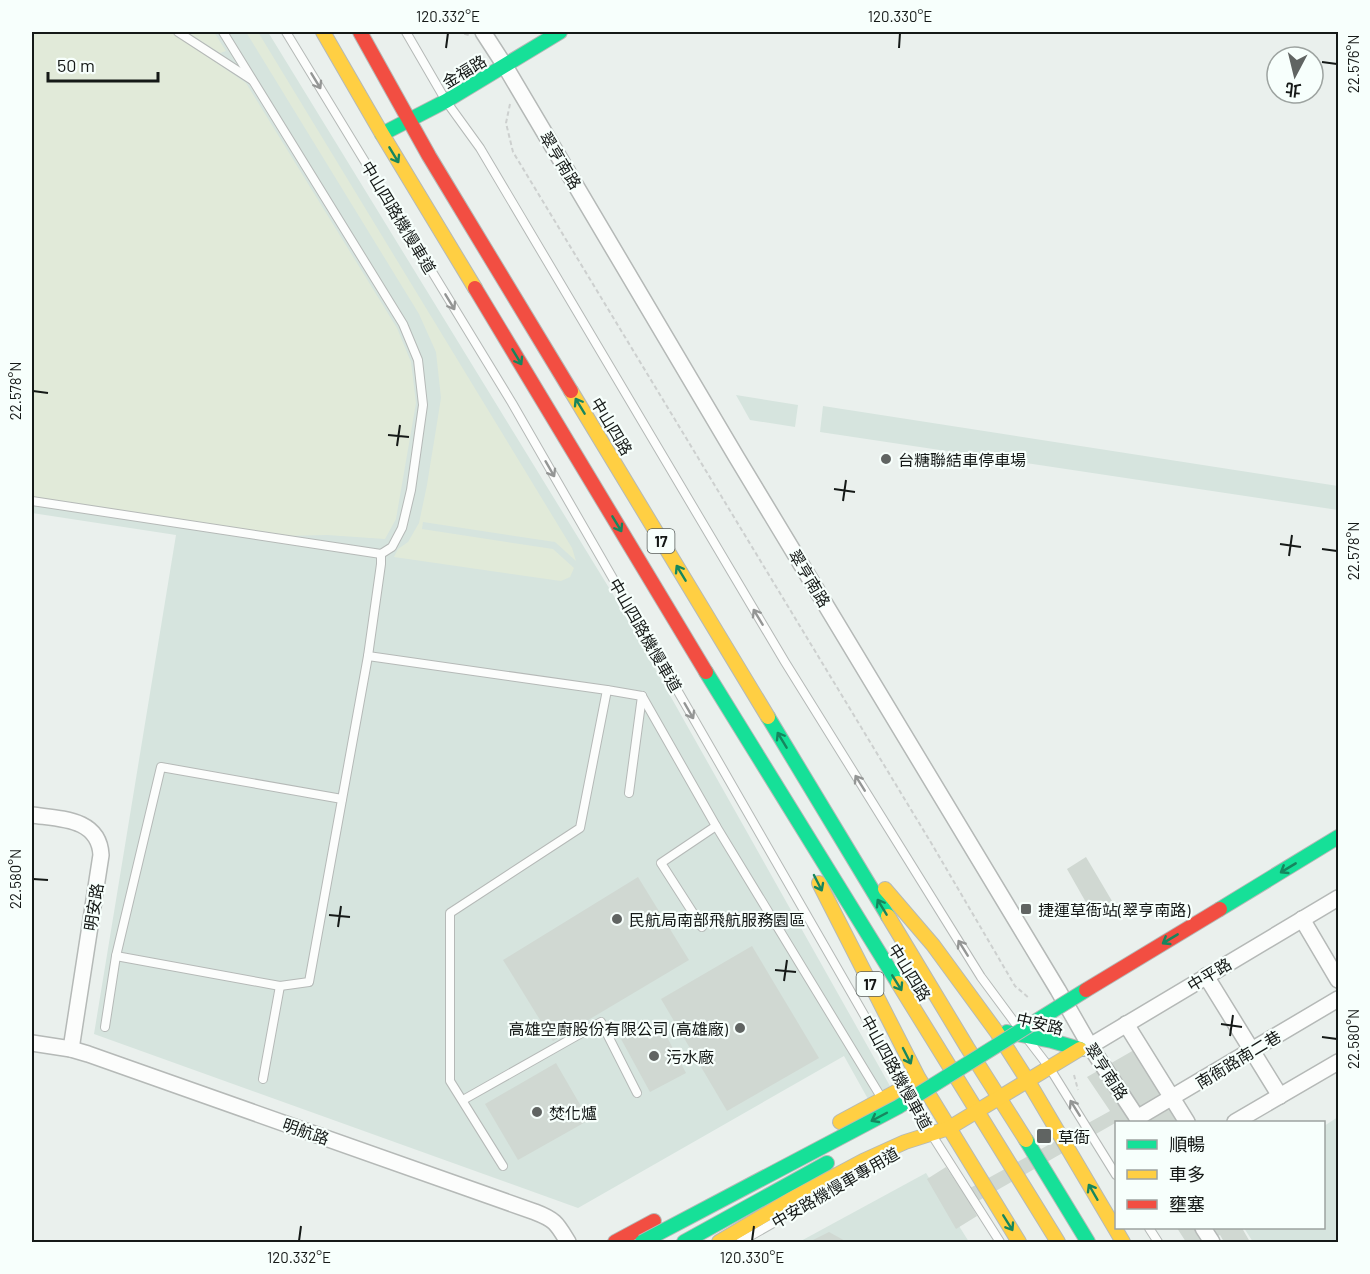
<svg xmlns="http://www.w3.org/2000/svg" width="1370" height="1274" font-family="Barlow,'Noto Sans TC',sans-serif">
<rect width="100%" height="100%" fill="#eaf0ed"/>
<g fill="#d6e4de">
<polygon points="32,32 268,32 614,596 890,1086 868,1099 844,1056 578,1208 94,1034 176,535 32,513"/>
<polygon points="736,395 798,405 795,427 750,420"/>
<polygon points="823,406 1338,486 1338,510 820,432"/>
<polygon points="1338,1117 1338,1242 1253,1242 1244,1228 1324,1228 1324,1126"/>
<polygon points="926,1173 969,1242 799,1242"/>
</g>
<g fill="#e1ead9">
<polygon points="32,32 171,32 246,83 397,328 411,362 416,403 396,519 385,539 327,535 282,536 32,499"/>
<polygon points="187,32 214,32 226,51 220,53"/>
<polygon points="246,32 258,32 572,548 576,561 555,542 423,522 422,529 553,549 574,568 570,577 561,581 394,557 398,549 408,542 419,523 427,485 441,398 436,352 419,314"/>
</g>
<g fill="#d0d8d2">
<polygon points="1086,857 1112,901 1092,913 1067,869"/>
<polygon points="638,877 689,960 553,1041 503,960"/>
<polygon points="752,946 819,1058 727,1111 661,999"/>
<polygon points="658,1020 686,1073 650,1092 621,1039"/>
<polygon points="1134,1050 1163,1095 1161,1096 1177,1122 1117,1122 971,1205 977,1216 956,1229 927,1179 946,1167 959,1186 972,1187 1110,1111 1087,1077"/>
<polygon points="556,1063 589,1120 518,1160 485,1104"/>
<polygon points="1177,1228 1242,1228 1250,1242 1224,1242 1220,1235 1207,1242 1186,1242"/>
<polygon points="829,1232 847,1242 809,1242"/>
</g>
<g fill="none" stroke-linecap="round" stroke-linejoin="round">
<g stroke="#b5b9b7" stroke-width="10">
<g id="lane">
<polyline points="178,32 252,80"/>
<polyline points="286,32 512,403 905,1086"/>
<polyline points="406,32 446,101 480,148 785,662 981,977 1018,1027"/>
<polyline points="32,501 381,554 392,547 402,528 411,490 423,405 418,360 403,324 223,32"/>
<polyline points="368,656 607,690"/>
<polyline points="642,696 716,826 881,1097"/>
<polyline points="629,793 642,696"/>
<polyline points="702,927 661,863 716,826"/>
<polyline points="116,956 280,986 309,982 368,656 381,564 381,554"/>
<polyline points="105,1027 116,956 161,767 342,799"/>
<polyline points="1029,1041 1049,1067 1116,1175"/>
<polyline points="263,1079 280,986"/>
<polyline points="463,1100 601,1022 637,1093"/>
<polyline points="915,1104 930,1132 1000,1242"/>
<polyline points="503,1166 450,1081 450,913 580,828 607,690 642,696"/>
<polyline points="1149,1228 1158,1242"/>
<polyline points="740,1242 845,1182"/>
</g>
</g>
<g stroke="#b5b9b7" stroke-width="18">
<g id="street">
<polyline points="483,32 505,66 737,458 1058,990 1090,1046 1140,1122"/>
<path d="M32,815C60,819 99,818 101,855L71,1049"/>
<polyline points="1302,919 1338,980"/>
<polyline points="1206,976 1280,1096"/>
<polyline points="1126,1024 1187,1122"/>
<path d="M32,1043L71,1049L88,1054L535,1212C556,1220 557,1224 568,1242"/>
<polyline points="1083,1048 1090,1046 1338,898"/>
<polyline points="1137,1118 1338,999"/>
<polyline points="1235,1122 1338,1062"/>
<polyline points="1203,1228 1212,1242"/>
</g>
</g>
<g stroke="#b5b9b7" stroke-width="16">
<g id="fast">
<polyline points="382,134 446,101 560,32"/>
<polyline points="706,672 898,983"/>
<polyline points="768,717 888,916"/>
<polyline points="1220,909 1338,837"/>
<polyline points="1007,1032 1052,1041 1080,1049"/>
<polyline points="1026,1140 1088,1242"/>
<polyline points="684,1242 827,1163"/>
</g>
</g>
<g stroke="#b5b9b7" stroke-width="16">
<g id="slow">
<polyline points="323,32 382,134 475,288"/>
<polyline points="571,391 768,717"/>
<polyline points="819,883 918,1077 1019,1242"/>
<polyline points="885,889 933,945 996,1031 1028,1081 1123,1242"/>
<polyline points="888,916 967,1047 1026,1140"/>
<polyline points="898,983 1058,1242"/>
<polyline points="840,1122 905,1087 918,1078"/>
<polyline points="719,1242 790,1200 863,1161 905,1142 949,1128 1080,1049"/>
</g>
</g>
<g stroke="#b5b9b7" stroke-width="16">
<g id="jam">
<polyline points="360,32 429,156 571,391"/>
<polyline points="475,288 706,672"/>
<polyline points="615,1242 654,1221"/>
</g>
</g>
<g stroke="#cdd0cf" stroke-width="2" stroke-dasharray="4.5 3" stroke-linecap="butt">
<polyline points="457,32 469,35"/>
<polyline points="510,104 506,123 513,152 933,846 1015,986 1029,998"/>
<polyline points="1074,1075 1078,1090"/>
</g>
<use href="#lane" stroke="#fcfdfc" stroke-width="8"/>
<use href="#street" stroke="#fcfdfc" stroke-width="15"/>
<use href="#fast" stroke="#16e098" stroke-width="14"/>
<use href="#slow" stroke="#ffcf43" stroke-width="14"/>
<use href="#jam" stroke="#f24e42" stroke-width="14"/>
<g stroke="#b5b9b7" stroke-width="16" stroke-linecap="butt">
<polyline id="fast-bridge" points="642,1242 898,1107 1086,990"/>
</g>
<g stroke="#b5b9b7" stroke-width="16" stroke-linecap="butt">
<polyline id="jam-bridge" points="1086,990 1220,909"/>
</g>
<use href="#fast-bridge" stroke="#16e098" stroke-width="14"/>
<use href="#jam-bridge" stroke="#f24e42" stroke-width="14"/>
</g>
<defs><path id="oneway-shaft" d="M-6 0H5M1.5-3L5.5 0L1.5 3" fill="none" stroke-width="1.6" stroke-linecap="round" stroke-linejoin="round" transform="scale(1.5)"/></defs>
<g stroke="#949695">
<use href="#oneway-shaft" transform="translate(316 81) rotate(59)"/>
<use href="#oneway-shaft" transform="translate(450 302) rotate(59)"/>
<use href="#oneway-shaft" transform="translate(550 469) rotate(60)"/>
<use href="#oneway-shaft" transform="translate(758 617) rotate(-121)"/>
<use href="#oneway-shaft" transform="translate(689 711) rotate(60)"/>
<use href="#oneway-shaft" transform="translate(860 783) rotate(-122)"/>
<use href="#oneway-shaft" transform="translate(963 948) rotate(-122)"/>
<use href="#oneway-shaft" transform="translate(1075 1108) rotate(-122)"/>
</g>
<g stroke="#16865e">
<use href="#oneway-shaft" transform="translate(394 155) rotate(59)"/>
<use href="#oneway-shaft" transform="translate(517 357) rotate(59)"/>
<use href="#oneway-shaft" transform="translate(580 406) rotate(-121)"/>
<use href="#oneway-shaft" transform="translate(617 524) rotate(59)"/>
<use href="#oneway-shaft" transform="translate(681 573) rotate(-121)"/>
<use href="#oneway-shaft" transform="translate(782 740) rotate(-121)"/>
<use href="#oneway-shaft" transform="translate(1288 868) rotate(149)"/>
<use href="#oneway-shaft" transform="translate(818 883) rotate(63)"/>
<use href="#oneway-shaft" transform="translate(882 907) rotate(-121)"/>
<use href="#oneway-shaft" transform="translate(1170 939) rotate(149)"/>
<use href="#oneway-shaft" transform="translate(897 983) rotate(58)"/>
<use href="#oneway-shaft" transform="translate(907 1056) rotate(63)"/>
<use href="#oneway-shaft" transform="translate(879 1117) rotate(152)"/>
<use href="#oneway-shaft" transform="translate(1093 1192) rotate(-120)"/>
<use href="#oneway-shaft" transform="translate(1008 1223) rotate(58)"/>
</g>
<path fill="none" stroke="#151917" stroke-width="2" d="M446,48L448,33M899,48L900,33M1322,62L1337,64M33,391L48,393M388,435L409,437M397,446L400,425M834,489L855,492M843,501L846,480M1280,544L1301,547M1322,549L1337,551M1289,556L1292,535M33,879L48,880M329,915L350,917M338,927L341,906M775,970L796,972M784,981L787,960M1221,1024L1242,1027M1230,1036L1233,1015M1322,1037L1337,1039M299,1241L301,1226M752,1241L754,1226"/>
<g fill="#606462" stroke="#f7fffc" stroke-width="2">
<circle cx="886" cy="459" r="6"/>
<rect x="1020" y="903" width="12" height="12" rx="3"/>
<circle cx="617" cy="919" r="6"/>
<circle cx="740" cy="1028" r="6"/>
<circle cx="654" cy="1056" r="6"/>
<circle cx="537" cy="1112" r="6"/>
<rect x="1036" y="1128" width="16" height="16" rx="3"/>
</g>
<g text-anchor="middle" dominant-baseline="central" stroke-width="4.5" stroke-linejoin="round" paint-order="stroke">
<g fill="#f7fffc" stroke="#595e5c" stroke-width="1.5">
<rect x="647.5" y="529" width="27" height="24" rx="4.5"/>
<rect x="856.5" y="972" width="27" height="24" rx="4.5"/>
</g>
<g font-size="15" font-weight="bold" fill="#151917">
<text x="661" y="541">17</text>
<text x="870" y="984">17</text>
</g>
<g font-size="16" fill="#151917" stroke="#f7fffc">
<text transform="translate(464 71) rotate(-31)">金福路</text>
<text transform="translate(561 160) rotate(59)">翠亨南路</text>
<text transform="translate(399 217) rotate(59)">中山四路機慢車道</text>
<text transform="translate(612 426) rotate(59)">中山四路</text>
<text transform="translate(810 578) rotate(59)">翠亨南路</text>
<text transform="translate(646 635) rotate(60)">中山四路機慢車道</text>
<text transform="translate(93 907) rotate(-81)">明安路</text>
<text transform="translate(910 972) rotate(58)">中山四路</text>
<text transform="translate(1209 974) rotate(-31)">中平路</text>
<text transform="translate(1040 1023) rotate(13)">中安路</text>
<text transform="translate(1238 1059) rotate(-31)">南衙路南二巷</text>
<text transform="translate(1107 1071) rotate(57)">翠亨南路</text>
<text transform="translate(897 1072) rotate(61)">中山四路機慢車道</text>
<text transform="translate(306 1131) rotate(19)">明航路</text>
<text transform="translate(835 1187) rotate(-30)">中安路機慢車專用道</text>
</g>
<g font-size="16" fill="#151917" stroke="#f7fffc" text-anchor="start">
<text x="898" y="459">台糖聯結車停車場</text>
<text x="1038" y="909">捷運草衙站(翠亨南路)</text>
<text x="629" y="919">民航局南部飛航服務園區</text>
<text x="728" y="1028" text-anchor="end">高雄空廚股份有限公司 (高雄廠)</text>
<text x="666" y="1056">污水廠</text>
<text x="549" y="1112">焚化爐</text>
<text x="1058" y="1136">草衙</text>
</g>
</g>
<rect width="1370" height="1274" fill="none" stroke="#f7fffc" stroke-width="66"/>
<rect x="1115" y="1121" width="210" height="108" fill="#f7fffc" stroke="#9da3a0" stroke-width="1.5"/>
<rect x="1127" y="1140" width="30" height="9" fill="#16e098" stroke="#9da3a0" stroke-width="1.5"/>
<text x="1169" y="1151" font-size="18" fill="#151917">順暢</text>
<rect x="1127" y="1170" width="30" height="9" fill="#ffcf43" stroke="#9da3a0" stroke-width="1.5"/>
<text x="1169" y="1181" font-size="18" fill="#151917">車多</text>
<rect x="1127" y="1200" width="30" height="9" fill="#f24e42" stroke="#9da3a0" stroke-width="1.5"/>
<text x="1169" y="1211" font-size="18" fill="#151917">壅塞</text>
<g transform="translate(1295 75) rotate(187)"><circle r="28" fill="#f7fffc" stroke="#9da3a0" stroke-width="1.5"/>
<path d="M0-4.5L10 22L0 15L-10 22Z" fill="#606462"/>
<text y="-9" font-size="16" font-weight="bold" text-anchor="middle" fill="#151917">北</text>
</g>
<path d="M48 72v9h110v-9" fill="none" stroke="#151917" stroke-width="3"/>
<text x="57" y="72" font-size="18" fill="#151917" stroke="#f7fffc" stroke-width="4.5" paint-order="stroke">50 m</text>
<rect x="33" y="33" width="1304" height="1208" fill="none" stroke="#151917" stroke-width="2"/>
<g font-size="15" text-anchor="middle" fill="#151917">
<text x="448" y="22">120.332°E</text>
<text x="900" y="22">120.330°E</text>
<text transform="translate(1354 64) rotate(-90)" y="5">22.576°N</text>
<text transform="translate(16 391) rotate(-90)" y="5">22.578°N</text>
<text transform="translate(1354 551) rotate(-90)" y="5">22.578°N</text>
<text transform="translate(16 879) rotate(-90)" y="5">22.580°N</text>
<text transform="translate(1354 1039) rotate(-90)" y="5">22.580°N</text>
<text x="299" y="1263">120.332°E</text>
<text x="752" y="1263">120.330°E</text>
</g>
</svg>
